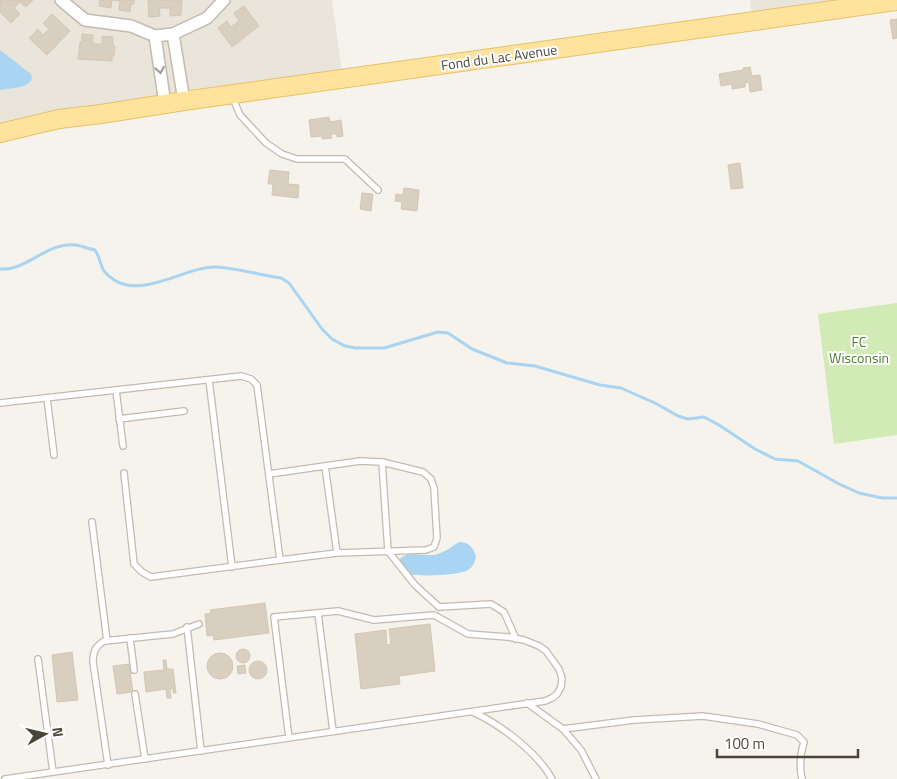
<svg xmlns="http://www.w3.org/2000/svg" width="897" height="779" font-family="'Titillium Web',sans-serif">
<rect width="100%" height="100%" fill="#f6f3ec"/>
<g fill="#eae5da">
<polygon points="0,0 332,0 343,79 0,133"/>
<polygon points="750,0 897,0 753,22"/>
</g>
<polygon fill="#d2eab5" points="897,303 897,435 834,444 818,314"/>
<g fill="#a9d4f2">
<path d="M0,50L31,74L32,79C27,89 10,88 0,90Z"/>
<path d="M459,542C469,542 474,548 476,557C475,562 473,567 468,570C459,576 411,577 400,573C392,547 420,556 434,555C444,553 451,547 459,542Z"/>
</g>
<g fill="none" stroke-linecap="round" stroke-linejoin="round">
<path stroke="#a9d4f2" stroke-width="3" d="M0,269C28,271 47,241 76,245C82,246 89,249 95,250C100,257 100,265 104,271C134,307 182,266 216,267C237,268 260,275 281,278L289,283L322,329L332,339L345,346L356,348H384L438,332L448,333L472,349L507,363L535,366L600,385L621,388L655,403L678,416L688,419L704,417L719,425L755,449L775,459L798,461L839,484L859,493L882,498H897"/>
</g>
<g fill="#d8cfc1" stroke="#d3c7b4">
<polygon points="0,0 33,0 26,7 20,2 14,8 20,14 11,23 0,12"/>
<polygon points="100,0 112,0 111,8 99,6"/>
<polygon points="112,0 134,0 134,4 131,4 130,12 119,10 120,1"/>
<polygon points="148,0 182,0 181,15 170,16 170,8 159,8 160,16 149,17"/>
<polygon points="244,6 259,26 232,47 218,28 227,21 231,27 239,21 234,13"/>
<polygon points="52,14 70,31 47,55 29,38 38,29 43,35 49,29 43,23"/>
<polygon points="897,19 897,38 893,39 890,20"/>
<polygon points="82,34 93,35 93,44 102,44 102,36 113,37 113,45 115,46 114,56 112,56 112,61 78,59 80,42 82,42"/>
<polygon points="750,67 752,76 760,75 762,90 750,92 749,82 745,83 745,87 732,89 732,84 721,86 719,74 743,70 743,68"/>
<polygon points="329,117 330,122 341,120 343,136 337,137 337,134 331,134 332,138 322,139 322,136 311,137 309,120"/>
<polygon points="740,163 743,188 731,189 728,165"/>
<polygon points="270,170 289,172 288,184 299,185 298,198 272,195 273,184 268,184"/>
<polygon points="404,188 419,190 417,211 401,209 402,202 395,201 396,194 403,195"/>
<polygon points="362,193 373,194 371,211 360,209"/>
<polygon points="265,603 269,633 214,640 213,635 207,636 205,614 211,613 210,610"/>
<polygon points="430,624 435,671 399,676 400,684 361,689 355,634 386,630 387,645 391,644 389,629"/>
<circle cx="243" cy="656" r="7"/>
<polygon points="72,652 78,700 57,702 52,655"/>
<circle cx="220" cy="666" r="13"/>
<polygon points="163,660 166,660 167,669 173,669 176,693 173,693 173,688 170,689 171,698 167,698 166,689 146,692 144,672 164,670"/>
<circle cx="258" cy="670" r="9"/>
<polygon points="129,664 133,692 117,694 113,666"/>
<polygon points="245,665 246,673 238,674 237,666"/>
</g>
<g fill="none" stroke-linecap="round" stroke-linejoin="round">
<g stroke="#c2bbae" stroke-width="8">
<g id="service">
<polyline points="232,96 240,115 266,143 282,154 297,159 345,159 378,190"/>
<polyline points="209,380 232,567"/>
<polyline points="116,390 241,376 251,379 257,385 280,560 151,577 142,572 134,564 124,473"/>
<polyline points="47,398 54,455"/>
<polyline points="0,403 116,390 123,446"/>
<polyline points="119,419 184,411"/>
<polyline points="382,462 388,551 415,585 439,607 491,604 504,612 516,639"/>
<polyline points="325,466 337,553"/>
<polyline points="269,474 360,461 382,462 423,472 431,479 434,488 437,538 434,547 426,550 337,553 280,560"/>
<polyline points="92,522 107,641"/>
<polyline points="318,613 333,731"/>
<polyline points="187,627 201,751"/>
<polyline points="130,638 134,670"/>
<polyline points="38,659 53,772"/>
<polyline points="135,694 145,759"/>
<polyline points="527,703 563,729 581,750 596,779"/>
<path d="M473,712C501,725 537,752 552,779"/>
<path d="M563,729L634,720L703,716L758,724L797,735L804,742C800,755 799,766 802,779"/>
<path d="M108,765L93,662C93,652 95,647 104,641L173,634L199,624"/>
<polyline points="5,779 545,701 552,698 557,694 561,687 562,678 559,669 546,651 539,646 524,640 508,637 468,634 434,615 374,620 338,611 274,617 289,738"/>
</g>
</g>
<g stroke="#c2bbae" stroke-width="14">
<g id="minor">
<polyline points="61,0 85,20 131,26 155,36 173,34 207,18 224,0"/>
<polyline points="173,34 184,101"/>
<polyline points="155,36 165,104"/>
</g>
</g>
<g stroke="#e6c16a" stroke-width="20">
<polyline id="primary" points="0,133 59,119 101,114 184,101 897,1"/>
</g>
<use href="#service" stroke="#fff" stroke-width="5.5"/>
<use href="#minor" stroke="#fff" stroke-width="11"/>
<use href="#primary" stroke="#ffe39c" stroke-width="18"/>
</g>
<defs><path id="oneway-chevron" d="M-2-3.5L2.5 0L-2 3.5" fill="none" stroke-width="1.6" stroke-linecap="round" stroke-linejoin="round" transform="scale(1.25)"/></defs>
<use stroke="#9c9892" href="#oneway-chevron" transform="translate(160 70) rotate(81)"/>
<g text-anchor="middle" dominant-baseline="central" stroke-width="4" stroke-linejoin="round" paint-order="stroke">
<g font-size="14" fill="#4b4439" stroke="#fff">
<text transform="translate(499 57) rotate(-8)">Fond du Lac Avenue</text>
</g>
<g font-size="14" fill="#4a7f2a" stroke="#fff">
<text x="859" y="341">FC<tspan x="859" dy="16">Wisconsin</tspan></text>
</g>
</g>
<g transform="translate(45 734) rotate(82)" stroke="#ffffff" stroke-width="4" paint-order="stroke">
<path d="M0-4L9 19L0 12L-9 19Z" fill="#4b4439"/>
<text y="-8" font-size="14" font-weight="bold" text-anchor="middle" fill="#4b4439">N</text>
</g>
<path d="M717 749v8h141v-8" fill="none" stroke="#4b4439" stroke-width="2.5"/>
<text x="724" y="749" font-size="15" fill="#4b4439" stroke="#ffffff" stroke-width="4" paint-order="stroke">100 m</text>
</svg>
